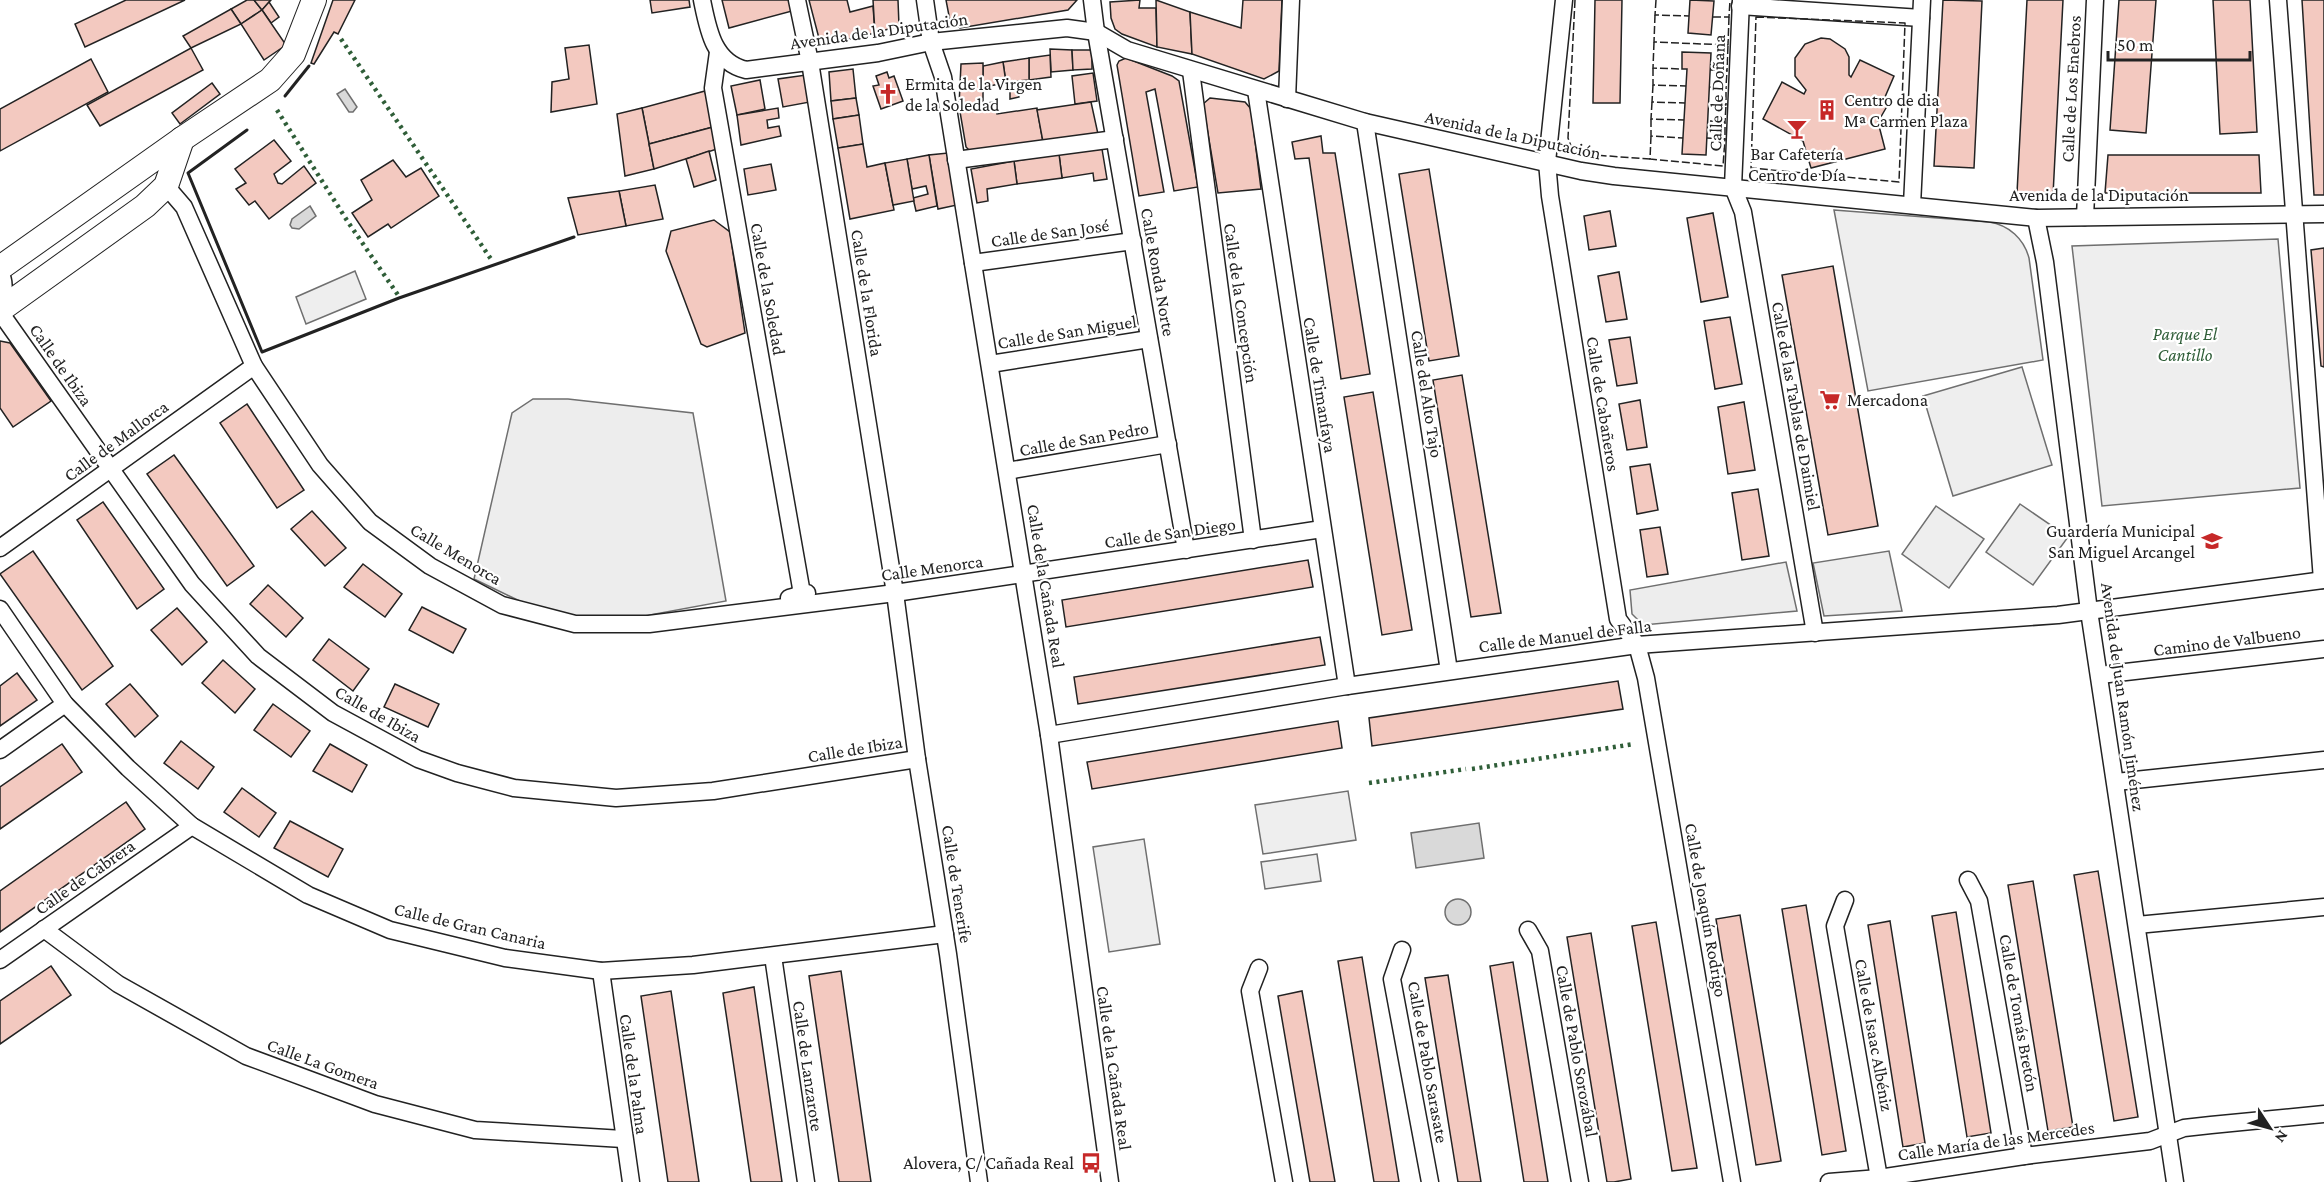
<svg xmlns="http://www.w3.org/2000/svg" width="2324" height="1182" font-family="'Crimson Pro',serif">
<rect width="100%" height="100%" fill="#fff"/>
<g fill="#eee" stroke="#6f6f6f" stroke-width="1.5">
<path d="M1834,210L1989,222C2009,225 2024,239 2029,258L2043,360L1868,391Z"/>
<polygon points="2278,239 2300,488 2102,506 2072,246"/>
<polygon points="355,271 366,299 306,324 296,297"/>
<polygon points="2022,367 2052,465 1953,496 1923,396"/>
<polygon points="2020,504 2068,537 2033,585 1986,552"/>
<polygon points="1936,506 1984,539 1949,588 1902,554"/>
<polygon points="1348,791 1356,840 1263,854 1255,805"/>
<polygon points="1144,839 1160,944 1109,952 1093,847"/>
<polygon points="1317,854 1321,881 1265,889 1261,862"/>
</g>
<g fill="#ededed" stroke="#6f6f6f" stroke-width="1.5">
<polygon points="533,399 568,399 693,413 726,601 601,624 528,605 474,579 512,413"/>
<polygon points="1889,551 1902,611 1824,616 1813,563"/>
<polygon points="1786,562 1797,611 1643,625 1632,614 1630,590"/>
</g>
<g fill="#d9d9d9" stroke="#6f6f6f" stroke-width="1.5">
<polygon points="345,89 357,107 353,112 349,112 337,94"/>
<polygon points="310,206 316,216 299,229 292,228 290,225 292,219"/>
<polygon points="1479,823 1484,858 1416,868 1411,833"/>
<circle cx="1458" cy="912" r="13"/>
</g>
<g fill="#f3c9c0" stroke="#222" stroke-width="1.5">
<polygon points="126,0 185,0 85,47 75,24"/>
<polygon points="247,0 254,0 262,10 241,24 231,9"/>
<polygon points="254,0 271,0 262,10"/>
<polygon points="333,0 355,0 338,34 334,32 314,64 311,63"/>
<polygon points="650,0 689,0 690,7 652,13"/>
<polygon points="722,0 789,0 792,11 729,28"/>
<polygon points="809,0 847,0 850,12 873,6 875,33 821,46"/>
<polygon points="873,0 898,0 899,26 875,33"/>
<polygon points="946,0 1077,0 1068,10 960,28 950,21"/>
<polygon points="1140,0 1139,8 1156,8 1157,47 1122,34 1115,29 1111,18 1110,2"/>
<polygon points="1156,0 1190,12 1192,54 1157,47"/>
<polygon points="1243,0 1282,0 1279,71 1264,79 1192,54 1190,12 1241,28"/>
<polygon points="1595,0 1622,0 1620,103 1593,103"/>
<polygon points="1690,0 1714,1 1711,35 1688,33"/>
<polygon points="1943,0 1982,1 1974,168 1934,166"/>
<polygon points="2027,0 2063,0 2053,195 2017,193"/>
<polygon points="2119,0 2156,0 2146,133 2110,130"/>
<polygon points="2213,0 2250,0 2257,132 2220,134"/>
<polygon points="2302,0 2324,0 2324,195 2314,195"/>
<polygon points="269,2 279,17 271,23 262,10"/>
<polygon points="231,9 241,24 191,48 183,36"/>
<polygon points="262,10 286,45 264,60 241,24"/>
<polygon points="1821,38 1830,39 1845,49 1849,57 1849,75 1851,77 1860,60 1894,76 1885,97 1890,101 1878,122 1885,149 1811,168 1803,141 1763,119 1782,82 1804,94 1806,90 1795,76 1795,58 1805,44"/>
<polygon points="589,45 597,104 551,112 552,82 569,79 565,48"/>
<polygon points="191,48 203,70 100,126 87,105"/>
<polygon points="1050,49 1072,50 1073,70 1051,72"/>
<polygon points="1072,50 1092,50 1092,69 1073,70"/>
<polygon points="1682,52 1711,53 1706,155 1682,154 1687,69 1682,69"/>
<polygon points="1050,55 1051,77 1029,80 1029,58"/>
<polygon points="1029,58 1029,80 1018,81 1019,97 1010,99 1010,82 1006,83 1003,62"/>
<polygon points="1126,58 1172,76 1179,81 1198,187 1174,191 1155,89 1146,92 1164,192 1139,196 1117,65 1119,61"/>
<polygon points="91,59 108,92 0,151 0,109"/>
<polygon points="1003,62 1006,83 983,87 983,66"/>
<polygon points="983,63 983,103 959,106 961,64"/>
<polygon points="853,69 856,98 831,101 829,72"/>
<polygon points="887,72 889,78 894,76 903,101 881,109 873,86 879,85 876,76"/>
<polygon points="1093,73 1097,101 1075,104 1072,76"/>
<polygon points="806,75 810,102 783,107 778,79"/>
<polygon points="760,80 765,109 737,115 731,86"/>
<polygon points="212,83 220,94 180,124 172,113"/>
<polygon points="705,91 713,127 649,144 642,108"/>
<polygon points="856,98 859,115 833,119 831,101"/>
<polygon points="1210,98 1245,102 1251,109 1261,189 1218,193 1203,104"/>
<polygon points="995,102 997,114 1037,108 1043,142 972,153 966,147 959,106"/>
<polygon points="1091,102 1098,134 1043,142 1037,110"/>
<polygon points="642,108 654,169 625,176 617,114"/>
<polygon points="778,108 779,118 767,120 768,128 779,126 781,136 741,145 737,115"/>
<polygon points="859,115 863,144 838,148 833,119"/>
<polygon points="713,127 717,149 654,169 649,144"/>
<polygon points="1321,136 1323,153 1335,153 1370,374 1341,379 1309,158 1295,159 1292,142"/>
<polygon points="274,140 291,161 274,174 278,183 282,184 304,166 316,183 269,219 255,201 249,205 236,189 246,183 235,169"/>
<polygon points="863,144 867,167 885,163 894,210 850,219 838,148"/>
<polygon points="1102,149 1107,179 1094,181 1093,173 1062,178 1059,154"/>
<polygon points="709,151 716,180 694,187 686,159"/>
<polygon points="948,153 957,205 938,209 929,155"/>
<polygon points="1059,154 1062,178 1017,184 1014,161"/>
<polygon points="929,155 937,206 916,211 913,198 928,194 926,186 912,189 907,159"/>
<polygon points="2108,155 2259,155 2261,193 2105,193"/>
<polygon points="907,159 914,201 893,205 885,163"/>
<polygon points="393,160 406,177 421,168 439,196 391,228 388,224 368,237 352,213 372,200 361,180"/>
<polygon points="1014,161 1017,184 987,189 988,201 977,203 971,169"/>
<polygon points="771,164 776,190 748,195 744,169"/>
<polygon points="1429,169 1459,356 1429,361 1399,174"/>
<polygon points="655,185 663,219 626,226 619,191"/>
<polygon points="619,191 626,226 578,235 568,198"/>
<polygon points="1610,211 1616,246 1589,250 1584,216"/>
<polygon points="1713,213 1728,297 1701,302 1687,218"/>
<polygon points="714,220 730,232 745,333 707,347 701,344 666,251 671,231"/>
<polygon points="2324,248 2324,367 2321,366 2311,250"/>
<polygon points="1833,266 1878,526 1828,535 1782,275"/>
<polygon points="1619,272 1627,319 1606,322 1598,276"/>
<polygon points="1730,317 1742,384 1715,389 1704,321"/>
<polygon points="1630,337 1637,383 1617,386 1609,340"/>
<polygon points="0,341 10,343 51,401 13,427 0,408"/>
<polygon points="1462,375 1501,613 1471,617 1433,380"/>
<polygon points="1373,392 1412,630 1382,635 1344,397"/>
<polygon points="1640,400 1647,447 1627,450 1619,404"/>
<polygon points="1744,402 1755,470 1728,474 1718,407"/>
<polygon points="247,404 304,490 277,508 220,423"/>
<polygon points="174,455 254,566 227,586 147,474"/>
<polygon points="1650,464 1658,510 1637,514 1630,467"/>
<polygon points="1758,489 1769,556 1742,560 1732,493"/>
<polygon points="103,502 164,589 137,609 77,520"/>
<polygon points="312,511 346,548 325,566 291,529"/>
<polygon points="1660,527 1668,574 1647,577 1640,530"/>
<polygon points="33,551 113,666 82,690 0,574"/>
<polygon points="1308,560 1313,587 1066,627 1062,600"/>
<polygon points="363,564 402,594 385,617 344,587"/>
<polygon points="268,585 303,618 286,637 250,604"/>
<polygon points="422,607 466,629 453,653 409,630"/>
<polygon points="177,608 207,642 182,665 151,630"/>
<polygon points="1320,637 1325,665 1078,704 1074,677"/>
<polygon points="329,639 369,669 353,691 313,660"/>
<polygon points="223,660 255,689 235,713 202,683"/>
<polygon points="17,673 37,700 0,726 0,686"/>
<polygon points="1618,681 1623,709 1372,746 1369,718"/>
<polygon points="130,684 158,716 135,737 106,704"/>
<polygon points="395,684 439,704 428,727 384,707"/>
<polygon points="273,704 310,731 291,757 254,730"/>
<polygon points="1338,721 1342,748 1092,789 1087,762"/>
<polygon points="181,741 214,767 198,789 164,763"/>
<polygon points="62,744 82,772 0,829 0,787"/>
<polygon points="330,744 367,765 352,792 313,771"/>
<polygon points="242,788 276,813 259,837 224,812"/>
<polygon points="126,802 145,829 0,932 0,891"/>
<polygon points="290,821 343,849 328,877 274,848"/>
<polygon points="2098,871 2138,1117 2114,1121 2074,875"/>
<polygon points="2033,881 2073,1127 2048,1131 2008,885"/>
<polygon points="1806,905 1846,1151 1822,1155 1782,909"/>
<polygon points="1956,912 1991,1133 1967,1137 1932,916"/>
<polygon points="1740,915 1781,1161 1756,1165 1716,919"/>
<polygon points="1890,921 1925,1143 1903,1147 1868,925"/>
<polygon points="1656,922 1697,1168 1672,1171 1632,926"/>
<polygon points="1591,933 1631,1179 1614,1182 1607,1182 1567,937"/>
<polygon points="1362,957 1399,1182 1374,1182 1338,961"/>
<polygon points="1513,962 1548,1182 1524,1182 1490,966"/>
<polygon points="51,966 71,995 0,1044 0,1001"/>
<polygon points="841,971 871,1182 839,1182 809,976"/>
<polygon points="1448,975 1481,1182 1458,1182 1425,978"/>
<polygon points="754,987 782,1182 751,1182 723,993"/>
<polygon points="671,991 699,1182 668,1182 641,996"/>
<polygon points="1302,991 1335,1182 1310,1182 1278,996"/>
</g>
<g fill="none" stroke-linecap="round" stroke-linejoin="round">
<g stroke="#222" stroke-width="19">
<g id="street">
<path d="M702,0C708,29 713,62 746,70L878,53L931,42L1067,28L1096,32L1127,50L1365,122L1581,171L1614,176L2036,218L2324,214"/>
<polyline points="797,0 810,62 895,593 917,759 948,954 979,1182"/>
<polyline points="925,0 931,42 943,77 1049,735 1110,1182"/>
<polyline points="1092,0 1096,32 1186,550"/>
<polyline points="1564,0 1547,162 1550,196 1618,619 1637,645 1646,678 1732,1182"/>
<polyline points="1741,0 1733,187 1743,212 1815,633"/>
<polyline points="2278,0 2322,580"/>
<polyline points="1740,6 1921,18"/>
<polyline points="718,52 713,88 801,588 800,592 807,593 789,598"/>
<polyline points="1191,71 1253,540"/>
<polyline points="1256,90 1347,686"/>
<polyline points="1287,99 1291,0"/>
<polyline points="1365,122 1449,671"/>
<polyline points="956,160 1115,139"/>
<polyline points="166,186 184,207 254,366 320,465 370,522 430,566 502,605 575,624 649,624 895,593 1322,529"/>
<polyline points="1912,205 1922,0"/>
<polyline points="2085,217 2095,0"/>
<polyline points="2036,218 2045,262 2089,611 2175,1182"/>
<polyline points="973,263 1133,241"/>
<path d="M0,273C7,284 2,296 0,308"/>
<polyline points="0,312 192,584 258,656 333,713 418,759 457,773 514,788 616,798 713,791 917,759"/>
<polyline points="990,364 1149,339"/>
<polyline points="1007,471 1168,444"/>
<polyline points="0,548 254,366"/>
<polyline points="0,609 65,704 128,768 192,826 308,895 390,930 505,958 601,971 693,965 945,934"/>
<polyline points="2100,675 2324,649"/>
<polyline points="1049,735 1347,686 1637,645 2058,615 2324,580"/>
<polyline points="0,750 65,704"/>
<polyline points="2116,782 2324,760"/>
<polyline points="1968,880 1979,901 2024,1156"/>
<polyline points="1845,900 1835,926 1879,1178"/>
<polyline points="2137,925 2324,907"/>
<polyline points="44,929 118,984 246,1056 375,1104 475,1130 623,1139"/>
<polyline points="1528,930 1540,951 1580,1182"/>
<polyline points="1402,950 1392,979 1430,1182"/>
<polyline points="773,956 806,1182"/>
<polyline points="0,960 192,826"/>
<polyline points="1259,968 1250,991 1284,1182"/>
<polyline points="601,971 631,1182"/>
<polyline points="1829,1182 1879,1178 2024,1156 2150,1141 2184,1128 2211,1125 2324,1114"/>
</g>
</g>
<g stroke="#222" stroke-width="26">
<g id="secondary">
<polyline points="0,268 182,139 270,80 293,54 314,0"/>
<polyline points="0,310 145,206 166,186 182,139"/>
</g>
</g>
<use href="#street" stroke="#fff" stroke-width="16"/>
<use href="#secondary" stroke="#fff" stroke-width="24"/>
<g stroke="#2f5e38" stroke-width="4.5" stroke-dasharray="3 4.5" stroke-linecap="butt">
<polyline points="341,39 493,262"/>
<polyline points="277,110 348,222 398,295"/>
<polyline points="1472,769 1634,744"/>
<polyline points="1369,783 1466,769"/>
</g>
<g stroke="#222" stroke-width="1.5" stroke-dasharray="8 3" stroke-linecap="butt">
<polyline points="1575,0 1568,138 1571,146 1594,155 1650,159"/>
<polyline points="1656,0 1655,15 1689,16"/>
<polyline points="1655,15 1654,42 1728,45 1729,17"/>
<polyline points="1713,17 1729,17 1730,0"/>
<polygon points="1756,17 1905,23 1899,182 1751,168"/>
<polyline points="1654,42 1653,68 1682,69"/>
<polyline points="1653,68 1653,85 1686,86"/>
<polyline points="1710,70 1727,70 1728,45"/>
<polyline points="1653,85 1652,102 1685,103"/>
<polyline points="1709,87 1726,88 1727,70"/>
<polyline points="1652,102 1651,119 1684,120"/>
<polyline points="1709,104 1726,105 1726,88"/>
<polyline points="1651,119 1651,136 1683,138"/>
<polyline points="1710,121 1725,122 1726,105"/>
<polyline points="1651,136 1650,159 1723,166 1725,139"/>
<polyline points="1707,138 1725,139 1725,122"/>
</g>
<g stroke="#222" stroke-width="3">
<polyline points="285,96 309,66"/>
<polyline points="247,130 188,173 262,352 399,298 574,237"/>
</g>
</g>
<defs>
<g id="church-bare" transform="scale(1.62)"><path d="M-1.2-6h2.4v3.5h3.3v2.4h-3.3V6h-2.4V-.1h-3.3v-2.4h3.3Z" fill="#c62828" stroke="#fff" stroke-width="2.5" paint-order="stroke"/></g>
<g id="building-bare" transform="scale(1.62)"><path d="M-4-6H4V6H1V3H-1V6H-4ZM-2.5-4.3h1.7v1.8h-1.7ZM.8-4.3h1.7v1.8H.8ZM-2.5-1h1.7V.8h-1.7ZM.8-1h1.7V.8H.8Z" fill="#c62828" stroke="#fff" stroke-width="2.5" paint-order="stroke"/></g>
<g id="bar-bare" transform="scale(1.62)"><path d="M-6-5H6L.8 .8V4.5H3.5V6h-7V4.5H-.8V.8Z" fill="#c62828" stroke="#fff" stroke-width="2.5" paint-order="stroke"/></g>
<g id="supermarket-bare" transform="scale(1.62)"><path d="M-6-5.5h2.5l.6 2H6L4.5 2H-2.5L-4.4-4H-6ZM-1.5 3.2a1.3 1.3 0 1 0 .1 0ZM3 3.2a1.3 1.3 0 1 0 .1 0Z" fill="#c62828" stroke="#fff" stroke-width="2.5" paint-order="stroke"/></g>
<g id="school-bare" transform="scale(1.62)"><path d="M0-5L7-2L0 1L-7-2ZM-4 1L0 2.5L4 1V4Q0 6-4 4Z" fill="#c62828" stroke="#fff" stroke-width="2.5" paint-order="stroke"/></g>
<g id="bus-bare" transform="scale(1.62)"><path d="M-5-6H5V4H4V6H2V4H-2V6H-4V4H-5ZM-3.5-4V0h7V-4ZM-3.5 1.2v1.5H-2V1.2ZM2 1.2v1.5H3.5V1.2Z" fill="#c62828" stroke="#fff" stroke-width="2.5" paint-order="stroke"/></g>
</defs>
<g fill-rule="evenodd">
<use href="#church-bare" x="888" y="94"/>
<use href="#building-bare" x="1827" y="110"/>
<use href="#bar-bare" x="1797" y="129"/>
<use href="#supermarket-bare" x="1830" y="400"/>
<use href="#school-bare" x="2212" y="541"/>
<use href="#bus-bare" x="1091" y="1163"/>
</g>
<g text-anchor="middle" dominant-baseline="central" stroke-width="4.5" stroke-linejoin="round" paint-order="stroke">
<g font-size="18" fill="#222" stroke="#fff">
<text transform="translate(879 31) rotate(-8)">Avenida de la Diputación</text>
<text transform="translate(2071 89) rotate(-87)">Calle de Los Enebros</text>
<text transform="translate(1717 93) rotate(-88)">Calle de Doñana</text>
<text transform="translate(1513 135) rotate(12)">Avenida de la Diputación</text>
<text x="2099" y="195">Avenida de la Diputación</text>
<text transform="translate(1050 233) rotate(-8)">Calle de San José</text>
<text transform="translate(1158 272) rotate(80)">Calle Ronda Norte</text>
<text transform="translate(768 289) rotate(80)">Calle de la Soledad</text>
<text transform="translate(867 293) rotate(81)">Calle de la Florida</text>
<text transform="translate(1241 303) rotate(82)">Calle de la Concepción</text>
<text transform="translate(1067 332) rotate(-9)">Calle de San Miguel</text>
<text transform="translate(61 365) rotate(55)">Calle de Ibiza</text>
<text transform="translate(1320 385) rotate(81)">Calle de Timanfaya</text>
<text transform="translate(1427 394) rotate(81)">Calle del Alto Tajo</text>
<text transform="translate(1603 404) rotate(81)">Calle de Cabañeros</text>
<text transform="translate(1796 406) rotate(80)">Calle de las Tablas de Daimiel</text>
<text transform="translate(1084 439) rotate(-10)">Calle de San Pedro</text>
<text transform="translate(116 441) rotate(-36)">Calle de Mallorca</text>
<text transform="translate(1170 533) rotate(-8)">Calle de San Diego</text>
<text transform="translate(456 554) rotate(31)">Calle Menorca</text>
<text transform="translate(932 568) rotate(-8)">Calle Menorca</text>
<text transform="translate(1046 586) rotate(81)">Calle de la Cañada Real</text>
<text transform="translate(1565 636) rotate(-7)">Calle de Manuel de Falla</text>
<text transform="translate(2227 641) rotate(-7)">Camino de Valbueno</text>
<text transform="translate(2123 697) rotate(82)">Avenida de Juan Ramón Jiménez</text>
<text transform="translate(378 714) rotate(30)">Calle de Ibiza</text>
<text transform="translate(855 749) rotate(-9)">Calle de Ibiza</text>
<text transform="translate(85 877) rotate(-35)">Calle de Cabrera</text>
<text transform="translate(957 884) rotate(81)">Calle de Tenerife</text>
<text transform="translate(1706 910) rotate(80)">Calle de Joaquín Rodrigo</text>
<text transform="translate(470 926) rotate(13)">Calle de Gran Canaria</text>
<text transform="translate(2019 1013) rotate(80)">Calle de Tomás Bretón</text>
<text transform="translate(1874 1035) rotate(80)">Calle de Isaac Albéniz</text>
<text transform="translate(1577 1051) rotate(80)">Calle de Pablo Sorozábal</text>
<text transform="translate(1428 1062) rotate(80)">Calle de Pablo Sarasate</text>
<text transform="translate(323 1064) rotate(20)">Calle La Gomera</text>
<text transform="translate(808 1066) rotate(82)">Calle de Lanzarote</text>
<text transform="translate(1114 1068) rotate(82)">Calle de la Cañada Real</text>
<text transform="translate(634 1074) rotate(82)">Calle de la Palma</text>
<text transform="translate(1996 1141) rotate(-8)">Calle María de las Mercedes</text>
</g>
<g font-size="18" fill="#222" stroke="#fff" text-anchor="start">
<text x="905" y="84">Ermita de la Virgen<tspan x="905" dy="21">de la Soledad</tspan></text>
<text x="1844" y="100">Centro de dia<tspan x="1844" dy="21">Mª Carmen Plaza</tspan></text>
<text x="1797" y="154" text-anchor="middle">Bar Cafetería<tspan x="1797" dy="21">Centro de Día</tspan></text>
<text x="1847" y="400">Mercadona</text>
<text x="2195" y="531" text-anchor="end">Guardería Municipal<tspan x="2195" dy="21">San Miguel Arcangel</tspan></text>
<text x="1074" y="1163" text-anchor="end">Alovera, C/ Cañada Real</text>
</g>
<g font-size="18" font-style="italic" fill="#2f5e38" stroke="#fff">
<text x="2185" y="334">Parque El<tspan x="2185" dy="21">Cantillo</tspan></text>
</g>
</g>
<g transform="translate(2270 1128) rotate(126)" stroke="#ffffff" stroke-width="4.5" paint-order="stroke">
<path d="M0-4.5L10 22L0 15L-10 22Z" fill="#222222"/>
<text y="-9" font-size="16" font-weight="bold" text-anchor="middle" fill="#222222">N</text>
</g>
<path d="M2108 51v9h142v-9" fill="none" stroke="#222222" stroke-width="3"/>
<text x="2117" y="51" font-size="18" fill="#222222" stroke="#ffffff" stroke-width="4.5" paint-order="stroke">50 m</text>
</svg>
